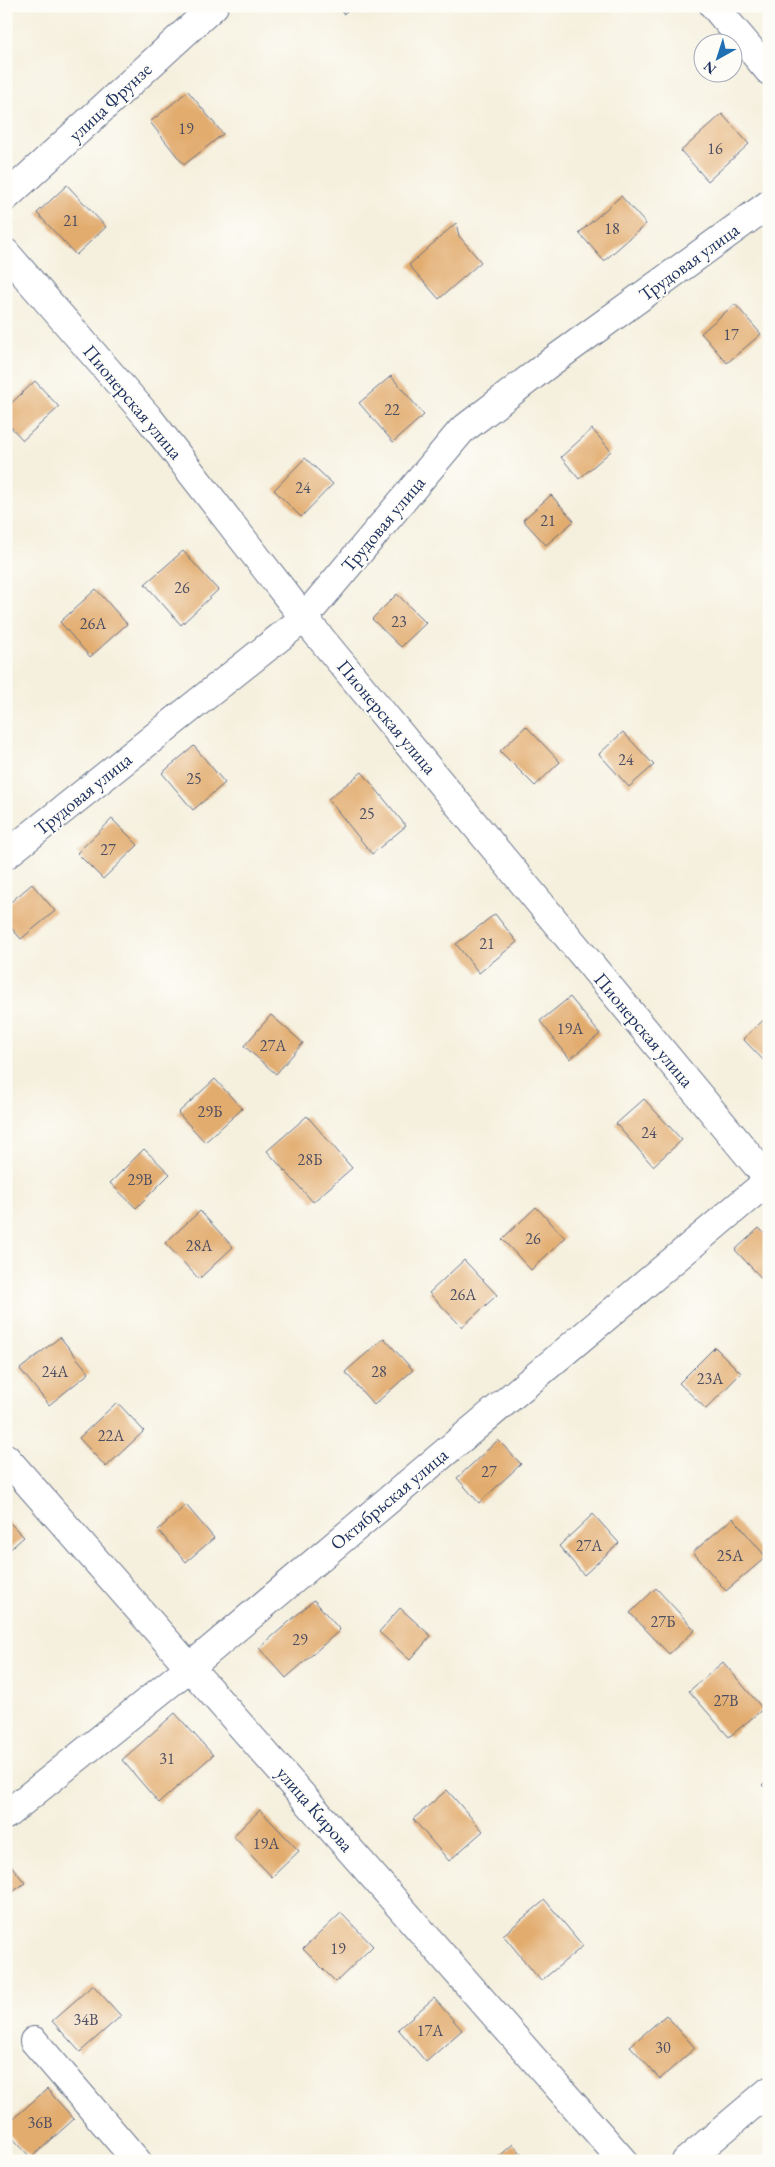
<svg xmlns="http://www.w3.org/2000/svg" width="775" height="2167" font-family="'EB Garamond',serif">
<rect width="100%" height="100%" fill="#fdfcf7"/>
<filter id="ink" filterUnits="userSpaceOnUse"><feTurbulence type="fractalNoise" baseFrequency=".02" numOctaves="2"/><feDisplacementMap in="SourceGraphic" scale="10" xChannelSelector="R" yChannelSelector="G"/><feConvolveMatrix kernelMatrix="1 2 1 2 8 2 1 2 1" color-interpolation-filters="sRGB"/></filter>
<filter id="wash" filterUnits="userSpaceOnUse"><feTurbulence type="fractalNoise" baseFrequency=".0096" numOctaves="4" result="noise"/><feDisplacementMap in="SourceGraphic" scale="20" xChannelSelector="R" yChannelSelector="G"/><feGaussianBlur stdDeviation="1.12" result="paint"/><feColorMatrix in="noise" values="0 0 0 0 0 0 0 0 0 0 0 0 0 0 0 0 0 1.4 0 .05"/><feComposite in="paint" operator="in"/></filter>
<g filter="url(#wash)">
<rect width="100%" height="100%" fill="#f5f0de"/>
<g id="blocks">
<g fill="#e2ac6e">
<polygon points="338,6 354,6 343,14"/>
<polygon points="188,91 223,134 184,165 150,122"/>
<polygon points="722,114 749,144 708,181 681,151"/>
<polygon points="67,185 106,227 76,255 37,213"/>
<polygon points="621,196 646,224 604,261 579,233"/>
<polygon points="456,223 459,236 481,262 439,299 409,265"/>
<polygon points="735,304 761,334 727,363 701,333"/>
<polygon points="391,376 424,415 393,442 359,403"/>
<polygon points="35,381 59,407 23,440 6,422 6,408"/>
<polygon points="592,429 611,451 579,479 561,457"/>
<polygon points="305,458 333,484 301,517 274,490"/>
<polygon points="551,495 574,521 546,545 523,520"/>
<polygon points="183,551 218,590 181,625 145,584"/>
<polygon points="96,589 127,624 90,657 60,622"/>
<polygon points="397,594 426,623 401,647 372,619"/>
<polygon points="526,726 560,762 535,786 500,751"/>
<polygon points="623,732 654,765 629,787 599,754"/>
<polygon points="194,746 225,783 193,810 162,773"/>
<polygon points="362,772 406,826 372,854 328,799"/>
<polygon points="112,819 138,845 103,879 77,853"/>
<polygon points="32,884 55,911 21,939 6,922 6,906"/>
<polygon points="495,914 517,942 479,973 456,944"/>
<polygon points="570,997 600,1034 570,1059 540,1021"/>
<polygon points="271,1015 303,1043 276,1074 244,1046"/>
<polygon points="769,1015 769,1066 743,1039"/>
<polygon points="215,1079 242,1109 205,1142 178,1113"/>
<polygon points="644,1099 682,1140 653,1166 616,1124"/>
<polygon points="307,1116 352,1168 313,1202 267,1151"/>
<polygon points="144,1149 170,1174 136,1208 110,1183"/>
<polygon points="536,1207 565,1238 531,1270 502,1239"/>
<polygon points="200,1211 233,1247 199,1279 165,1243"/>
<polygon points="759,1228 769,1238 769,1280 766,1283 735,1250"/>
<polygon points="464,1260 497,1295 462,1327 429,1293"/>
<polygon points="60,1337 89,1373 49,1405 20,1369"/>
<polygon points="384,1338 413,1370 374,1405 345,1372"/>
<polygon points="715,1347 741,1373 706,1409 679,1383"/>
<polygon points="117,1402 144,1431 106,1467 79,1438"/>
<polygon points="498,1440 521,1464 479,1503 457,1478"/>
<polygon points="186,1505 214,1538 186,1562 158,1530"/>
<polygon points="593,1514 619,1543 584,1575 559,1546"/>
<polygon points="733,1518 766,1557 726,1591 693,1552"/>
<polygon points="6,1519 24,1537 6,1553"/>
<polygon points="656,1588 695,1630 669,1654 630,1613"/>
<polygon points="314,1600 340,1630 286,1678 259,1648"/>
<polygon points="400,1608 431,1636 410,1660 379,1632"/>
<polygon points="723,1662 763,1709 729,1737 689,1691"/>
<polygon points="175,1713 213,1755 159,1803 122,1760"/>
<polygon points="769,1778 769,1791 762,1785"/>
<polygon points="447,1790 483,1831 449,1861 413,1819"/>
<polygon points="260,1810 299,1851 272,1877 233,1836"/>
<polygon points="6,1859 25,1883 6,1897"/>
<polygon points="545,1900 583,1946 541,1981 503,1935"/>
<polygon points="341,1913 373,1946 336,1982 303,1949"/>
<polygon points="93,1985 121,2016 80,2052 52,2021"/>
<polygon points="434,1998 462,2030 426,2062 398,2029"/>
<polygon points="666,2015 695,2048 660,2079 630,2046"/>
<polygon points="47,2089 74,2119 31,2158 6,2131 6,2125"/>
<polygon points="513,2144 528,2161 494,2161"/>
</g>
</g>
</g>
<g filter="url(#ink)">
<use href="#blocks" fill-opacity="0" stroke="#67738b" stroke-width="1"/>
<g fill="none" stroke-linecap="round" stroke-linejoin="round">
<g stroke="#67738b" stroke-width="30">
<g id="minor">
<polyline points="714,6 769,71"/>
<polyline points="6,197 214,6"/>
<polyline points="6,253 148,417 304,618 769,1180"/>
<polyline points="6,855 304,618 461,431 551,362 769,204"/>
<polyline points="6,1458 623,2161"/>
<polyline points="6,1815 190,1667 769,1180"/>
<polyline points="34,2041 137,2161"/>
<polyline points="686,2161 769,2091"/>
</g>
</g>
<use href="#minor" stroke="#fff" stroke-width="28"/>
</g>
</g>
<g text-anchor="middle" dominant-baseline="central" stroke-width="4" stroke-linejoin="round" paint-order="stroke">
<g font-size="16" fill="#4d4e62">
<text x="186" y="128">19</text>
<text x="715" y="148">16</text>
<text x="71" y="220">21</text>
<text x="612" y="228">18</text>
<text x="731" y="334">17</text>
<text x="392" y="409">22</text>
<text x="303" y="487">24</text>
<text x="548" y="520">21</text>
<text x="182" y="587">26</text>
<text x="399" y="621">23</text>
<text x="93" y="623">26А</text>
<text x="626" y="759">24</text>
<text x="194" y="778">25</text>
<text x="367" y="813">25</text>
<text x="108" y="849">27</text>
<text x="487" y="943">21</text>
<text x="570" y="1028">19А</text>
<text x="273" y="1045">27А</text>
<text x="210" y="1111">29Б</text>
<text x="649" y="1132">24</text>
<text x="310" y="1159">28Б</text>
<text x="140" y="1179">29В</text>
<text x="533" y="1238">26</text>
<text x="199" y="1245">28А</text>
<text x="463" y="1294">26А</text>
<text x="55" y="1371">24А</text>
<text x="379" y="1371">28</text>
<text x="710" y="1378">23А</text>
<text x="111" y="1435">22А</text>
<text x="489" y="1471">27</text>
<text x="589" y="1545">27А</text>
<text x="730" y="1555">25А</text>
<text x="663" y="1621">27Б</text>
<text x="300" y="1639">29</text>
<text x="726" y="1700">27В</text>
<text x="167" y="1758">31</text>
<text x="266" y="1843">19А</text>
<text x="338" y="1948">19</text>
<text x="86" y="2019">34В</text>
<text x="430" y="2030">17А</text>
<text x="663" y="2047">30</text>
<text x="40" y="2122">36В</text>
</g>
<g font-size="19" fill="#1b2f5e" stroke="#fdfcf7">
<text transform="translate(110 102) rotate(-43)">улица Фрунзе</text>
<text transform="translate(689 262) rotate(-36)">Трудовая улица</text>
<text transform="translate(133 402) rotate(50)">Пионерская улица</text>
<text transform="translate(383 524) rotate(-50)">Трудовая улица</text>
<text transform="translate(387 717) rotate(50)">Пионерская улица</text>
<text transform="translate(83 794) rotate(-39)">Трудовая улица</text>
<text transform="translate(644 1030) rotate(50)">Пионерская улица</text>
<text transform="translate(389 1499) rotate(-40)">Октябрьская улица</text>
<text transform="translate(315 1809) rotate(49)">улица Кирова</text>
</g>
</g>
<rect width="775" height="2167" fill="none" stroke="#fdfcf7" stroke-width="25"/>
<g transform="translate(718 58) rotate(219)"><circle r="24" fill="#fdfcf7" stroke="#a3aaba"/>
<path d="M0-4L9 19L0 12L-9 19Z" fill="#1f6fb2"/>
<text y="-8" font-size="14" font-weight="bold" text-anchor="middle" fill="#1b2f5e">N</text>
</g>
</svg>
